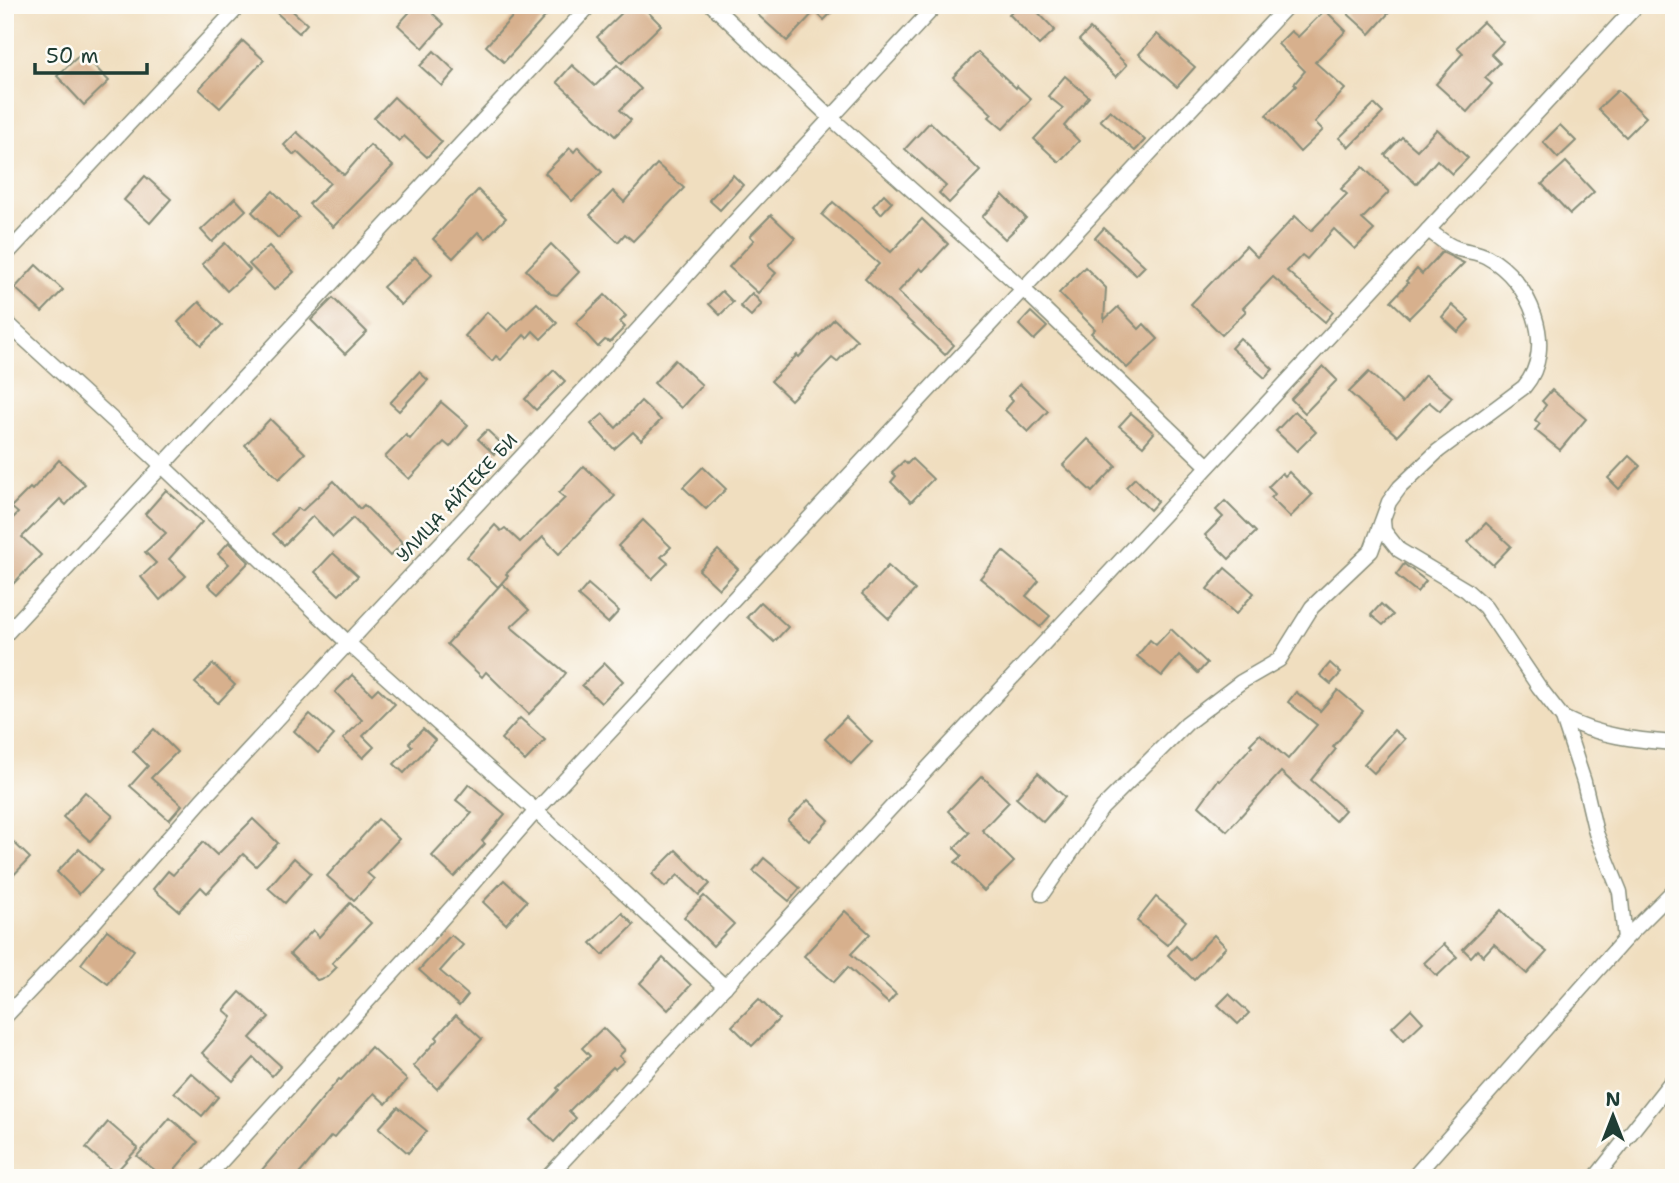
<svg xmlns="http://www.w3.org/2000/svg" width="1679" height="1183" font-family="'Shantell Sans',sans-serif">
<rect width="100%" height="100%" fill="#fdfcf7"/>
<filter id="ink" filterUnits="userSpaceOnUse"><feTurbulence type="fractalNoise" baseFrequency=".0143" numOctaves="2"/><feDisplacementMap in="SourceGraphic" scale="14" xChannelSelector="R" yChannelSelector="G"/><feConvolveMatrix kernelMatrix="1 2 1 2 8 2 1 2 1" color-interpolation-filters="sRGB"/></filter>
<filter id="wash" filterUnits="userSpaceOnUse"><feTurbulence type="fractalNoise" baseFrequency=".00686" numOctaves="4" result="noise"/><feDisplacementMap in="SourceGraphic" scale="28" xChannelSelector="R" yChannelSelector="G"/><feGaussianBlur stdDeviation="1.57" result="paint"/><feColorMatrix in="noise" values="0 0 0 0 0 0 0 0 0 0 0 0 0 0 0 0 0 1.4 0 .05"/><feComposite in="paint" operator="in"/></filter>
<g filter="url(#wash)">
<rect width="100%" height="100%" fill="#f0debf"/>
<g id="blocks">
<g fill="#d7b08d">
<polygon points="268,5 286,5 307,24 299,33"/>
<polygon points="416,5 424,5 444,24 423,48 398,25"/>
<polygon points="523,5 556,5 504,62 486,46"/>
<polygon points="630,5 641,5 661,25 622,63 597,37"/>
<polygon points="767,5 839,5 824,20 815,11 787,41 758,15"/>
<polygon points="1019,5 1031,5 1055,30 1039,45 1009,14"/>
<polygon points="1357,5 1396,5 1370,34 1348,14"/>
<polygon points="1325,10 1346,31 1315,62 1345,89 1315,122 1323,130 1300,152 1266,115 1296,86 1294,84 1305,71 1278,44 1291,31 1298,37"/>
<polygon points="1483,22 1503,42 1491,54 1500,63 1485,78 1492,84 1467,112 1436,84 1463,53 1457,47"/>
<polygon points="1090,29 1127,65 1116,77 1079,40"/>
<polygon points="1157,34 1195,67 1177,87 1139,54"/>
<polygon points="243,41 264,60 220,108 199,89"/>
<polygon points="434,51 455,71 442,86 420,66"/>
<polygon points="978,52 1016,88 1017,86 1031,99 1003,129 989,117 992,114 953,77"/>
<polygon points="82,53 109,81 84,105 57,76"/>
<polygon points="572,65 595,86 617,65 641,89 620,110 631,120 615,136 557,82"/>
<polygon points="1065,76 1089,97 1064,126 1079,141 1059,162 1034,139 1063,108 1048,96"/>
<polygon points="1618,90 1646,117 1626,137 1598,109"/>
<polygon points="394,97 442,142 427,157 404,136 399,141 374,118"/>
<polygon points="1374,104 1383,113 1349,147 1339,138"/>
<polygon points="1110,110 1145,140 1135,151 1100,120"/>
<polygon points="930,122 980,171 949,203 939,193 946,186 905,149"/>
<polygon points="1560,125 1576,141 1558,158 1543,142"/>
<polygon points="1437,129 1468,158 1452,174 1437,160 1416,184 1385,155 1402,137 1417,150"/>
<polygon points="297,132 344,175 370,145 393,166 333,227 309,204 330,183 297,152 294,155 284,145"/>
<polygon points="578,147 602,172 572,201 545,173 570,148 574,152"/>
<polygon points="1566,162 1594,192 1570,214 1542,184"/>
<polygon points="657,164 684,188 633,241 625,234 618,242 590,215 613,191 624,202"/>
<polygon points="1363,167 1389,192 1362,219 1374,230 1355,249 1334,229 1307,259 1302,255 1287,271 1333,312 1325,322 1273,277 1243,308 1246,311 1222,335 1191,304 1246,246 1257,257 1295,216 1311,231 1347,194 1341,189"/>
<polygon points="733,175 743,185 720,210 709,200"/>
<polygon points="145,176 171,199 150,223 124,200"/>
<polygon points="478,190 506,218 485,239 478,232 453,258 433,239"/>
<polygon points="273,191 299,217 278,238 252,212"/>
<polygon points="884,194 892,202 881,214 873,206"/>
<polygon points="1003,195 1026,218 1005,239 982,217"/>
<polygon points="235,198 246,210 212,242 201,230"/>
<polygon points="833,202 891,252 922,219 948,244 923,271 920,268 898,292 954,345 945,355 865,279 879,264 822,215"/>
<polygon points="771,215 795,238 768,266 776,273 758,293 729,267 754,240 750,236"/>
<polygon points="1104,228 1145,266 1136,275 1095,238"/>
<polygon points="225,243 250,270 227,291 202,264"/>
<polygon points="551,244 579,272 557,295 551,294 526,270"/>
<polygon points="269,246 294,272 274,290 249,264"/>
<polygon points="1442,252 1464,263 1409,318 1391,301 1408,283 1406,281 1417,269 1422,274"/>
<polygon points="415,257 432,275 401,305 383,287"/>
<polygon points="36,265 63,290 42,312 15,288"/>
<polygon points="1085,267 1106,288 1104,320 1118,307 1139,329 1144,324 1158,339 1127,368 1091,333 1095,329 1059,293"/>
<polygon points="722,291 733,302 720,315 709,304"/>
<polygon points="752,293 762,304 751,316 740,306"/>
<polygon points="605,295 626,316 620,322 625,327 610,342 605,340 598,347 576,323"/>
<polygon points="333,298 367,332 345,354 311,320"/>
<polygon points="199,302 222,325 201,345 178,322"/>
<polygon points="537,303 557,323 541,339 533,331 527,338 524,335 501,360 496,356 492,361 465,336 487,312 508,331"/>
<polygon points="1452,305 1469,320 1458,332 1442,317"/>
<polygon points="1031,312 1047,327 1034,340 1019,325"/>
<polygon points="834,319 857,340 837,362 832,358 791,400 771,381 797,355 799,357"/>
<polygon points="1240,338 1273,369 1265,378 1231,348"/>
<polygon points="675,360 702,385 681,408 654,383"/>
<polygon points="1323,366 1337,380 1305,413 1291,399"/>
<polygon points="554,370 565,381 536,410 525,399"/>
<polygon points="419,372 428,380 399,411 390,403"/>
<polygon points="1369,372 1402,403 1425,375 1452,397 1440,411 1429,402 1397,436 1349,392"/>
<polygon points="1020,384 1048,411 1028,432 1005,410 1013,401 1008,396"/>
<polygon points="1552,390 1586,419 1560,450 1535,430 1540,424 1535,420 1546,405 1542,401"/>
<polygon points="641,401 661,420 641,440 633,432 614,449 591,424 603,414 616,428"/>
<polygon points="441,402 468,425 450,447 444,442 409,479 385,457 406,435 410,439"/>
<polygon points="1295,411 1316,432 1297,451 1276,431"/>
<polygon points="1131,413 1154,433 1143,446 1119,426"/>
<polygon points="270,419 305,453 279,479 245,445"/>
<polygon points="487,430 503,445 494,454 478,439"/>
<polygon points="1088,439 1116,466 1092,492 1063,465"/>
<polygon points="1629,456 1640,466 1619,489 1608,478"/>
<polygon points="912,459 933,479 911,502 891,482 896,476 892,472 904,461 907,464"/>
<polygon points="59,460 85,484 66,505 60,499 22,537 41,555 12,585 5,578 5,526 18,513 11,507 30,488 32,490"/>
<polygon points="584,466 615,496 559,554 543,537 506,574 508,576 498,587 467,557 495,525 501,531 505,528 520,542 565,498 559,493"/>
<polygon points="703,467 726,489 706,509 683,487"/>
<polygon points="1289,472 1312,495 1290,517 1271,498 1275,494 1268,487 1282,473 1285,476"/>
<polygon points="1135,478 1158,501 1150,510 1126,487"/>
<polygon points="334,481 360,509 364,505 403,543 390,556 353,518 333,537 313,516 284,545 273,534 298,508 302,511"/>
<polygon points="166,490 202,522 169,559 186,576 160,600 141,577 156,563 145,552 166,533 145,514"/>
<polygon points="1225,501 1256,532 1229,559 1205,535 1223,517 1216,510"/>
<polygon points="643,520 671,547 661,557 668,563 652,579 618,546"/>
<polygon points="1486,523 1511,546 1493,565 1468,542"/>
<polygon points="229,542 249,562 218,594 208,585 229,564 218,554"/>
<polygon points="718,550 738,569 719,589 699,570"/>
<polygon points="1003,551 1039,581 1026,596 1050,616 1040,627 980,578"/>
<polygon points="333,553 358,576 339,595 315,572"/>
<polygon points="1404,564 1426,581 1417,592 1396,575"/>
<polygon points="888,566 915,590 889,619 862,594"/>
<polygon points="1225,568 1254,593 1236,614 1207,589"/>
<polygon points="502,583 529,610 511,627 566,673 550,693 529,714 486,672 482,677 447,644"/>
<polygon points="588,584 619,611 608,623 578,596"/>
<polygon points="761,602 788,627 774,642 747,617"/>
<polygon points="1381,604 1393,615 1383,625 1371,615"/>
<polygon points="1171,629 1207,663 1198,673 1179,655 1162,676 1137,656 1150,640 1156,645"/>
<polygon points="605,663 623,681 601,703 582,685"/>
<polygon points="1330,663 1341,673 1331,684 1320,675"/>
<polygon points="213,664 235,685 218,703 195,683"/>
<polygon points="352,675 372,694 378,688 395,704 363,736 374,747 363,758 343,739 362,720 335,692"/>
<polygon points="1338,690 1363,711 1333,747 1336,749 1311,780 1345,810 1335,821 1281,772 1227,831 1199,806 1218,780 1220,781 1252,746 1250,744 1260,734 1288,759 1317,725 1288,702 1296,692 1320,711"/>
<polygon points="310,714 334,735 318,753 294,731"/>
<polygon points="846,717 872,742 851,764 825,739"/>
<polygon points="520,718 545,740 525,761 501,739"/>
<polygon points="154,729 177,752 151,778 182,805 169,820 130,786 148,766 133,751"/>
<polygon points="423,729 435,740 404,773 394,764 412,746 409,743"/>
<polygon points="1394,730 1405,739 1374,773 1364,764"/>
<polygon points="1038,773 1065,797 1043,822 1016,798"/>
<polygon points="982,776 1009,802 982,830 1014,862 984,891 955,862 962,856 954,848 969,833 948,811"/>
<polygon points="469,784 505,814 482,841 485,844 454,877 432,856 472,813 456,800"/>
<polygon points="85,792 113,816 90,841 63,817"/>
<polygon points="808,800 829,820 809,841 788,821"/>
<polygon points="253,819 278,843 256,866 243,854 207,893 201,887 179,911 153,889 168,871 173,875 203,842 217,855"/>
<polygon points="378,819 399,839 367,873 374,879 354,900 327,876"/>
<polygon points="5,834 30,858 5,884"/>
<polygon points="79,849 102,870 79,894 57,872"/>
<polygon points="676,850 710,884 699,895 678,875 665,887 652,874"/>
<polygon points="294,858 311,873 285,903 268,888"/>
<polygon points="764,858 800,888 789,901 753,871"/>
<polygon points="504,880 527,901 506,924 483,902"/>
<polygon points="704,896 734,924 713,946 684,917"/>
<polygon points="1156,897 1186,921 1167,945 1137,921"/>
<polygon points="350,903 371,923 332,963 337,967 327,977 317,980 290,954 313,930 319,937"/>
<polygon points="1501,910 1529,938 1547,952 1527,974 1494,944 1483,956 1477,950 1471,957 1463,949"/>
<polygon points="845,911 870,934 851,954 896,994 888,1003 848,967 834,982 804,956"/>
<polygon points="622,913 634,925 603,955 591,943"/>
<polygon points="107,930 134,950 108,984 81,964"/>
<polygon points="451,935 463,945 440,971 468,995 459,1006 419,970"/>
<polygon points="1214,935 1226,947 1194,980 1168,955 1176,946 1190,960"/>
<polygon points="1444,944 1457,957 1437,976 1424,963"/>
<polygon points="663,958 691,985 668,1010 640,983"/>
<polygon points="240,992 269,1017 250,1038 281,1066 272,1076 254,1058 233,1081 202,1053 228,1024 232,1017 224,1010"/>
<polygon points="1229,994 1249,1013 1238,1024 1218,1005"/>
<polygon points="759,999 779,1019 752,1046 732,1026"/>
<polygon points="1411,1009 1423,1022 1404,1040 1392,1027"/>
<polygon points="456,1015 482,1039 437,1089 413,1066 438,1039 436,1037"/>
<polygon points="603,1028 625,1050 619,1056 624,1061 615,1069 613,1067 569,1111 576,1118 554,1142 531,1120 559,1090 557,1088 590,1056 582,1048"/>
<polygon points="371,1047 407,1080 386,1104 374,1093 334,1138 331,1136 296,1178 255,1178 339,1079 341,1080"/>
<polygon points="191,1073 218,1097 202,1116 174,1092"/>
<polygon points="398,1107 427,1131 408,1153 379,1128"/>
<polygon points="170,1118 198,1142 175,1169 186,1178 165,1178 137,1156"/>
<polygon points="108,1122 138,1148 115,1173 86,1148"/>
</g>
</g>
</g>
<g filter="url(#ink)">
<use href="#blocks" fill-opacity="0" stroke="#888e7a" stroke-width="2"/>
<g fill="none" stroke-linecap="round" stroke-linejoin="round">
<g stroke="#888e7a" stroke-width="17">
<g id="minor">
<polyline points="712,5 831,118 1023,289 1208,466"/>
<polyline points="5,256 240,5"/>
<polyline points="5,321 150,454 347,642 536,811 725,987"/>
<polyline points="1383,521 1384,531 1399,550 1466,590 1485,607 1539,687 1563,718 1584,782 1596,833 1620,892 1625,939"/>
<polyline points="5,635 590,5"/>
<path d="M1563,718C1598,736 1635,740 1674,743"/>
<path d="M1042,894L1102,808L1187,723L1241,682L1279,660L1312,607L1371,551L1389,502L1400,487L1438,451L1524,387C1558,347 1530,280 1487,257C1477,251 1466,252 1456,248C1446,245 1437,236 1428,230"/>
<polyline points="5,1017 91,926 201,801 590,383 739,217 936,5"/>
<polyline points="206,1178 425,938 536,811 1288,5"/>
<polyline points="547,1178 1637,5"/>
<polyline points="1413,1178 1625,939 1674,890"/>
<polyline points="1595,1178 1674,1078"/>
</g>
</g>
<use href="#minor" stroke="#fff" stroke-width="14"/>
</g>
</g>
<g text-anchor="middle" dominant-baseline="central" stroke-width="5" stroke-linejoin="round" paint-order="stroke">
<g font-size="18" fill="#1f3d34" stroke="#fdfcf7">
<text transform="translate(457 498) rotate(-47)">УЛИЦА АЙТЕКЕ БИ</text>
</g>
</g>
<rect width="1679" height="1183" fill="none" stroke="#fdfcf7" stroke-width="28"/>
<g transform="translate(1613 1116)" stroke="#fdfcf7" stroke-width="5" paint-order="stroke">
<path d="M0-5L12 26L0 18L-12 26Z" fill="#1f3d34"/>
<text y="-10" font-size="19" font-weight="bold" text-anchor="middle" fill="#1f3d34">N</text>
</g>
<path d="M35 63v10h112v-10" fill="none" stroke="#1f3d34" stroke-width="3.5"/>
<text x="46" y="63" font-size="21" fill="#1f3d34" stroke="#fdfcf7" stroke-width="5" paint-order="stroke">50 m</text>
</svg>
